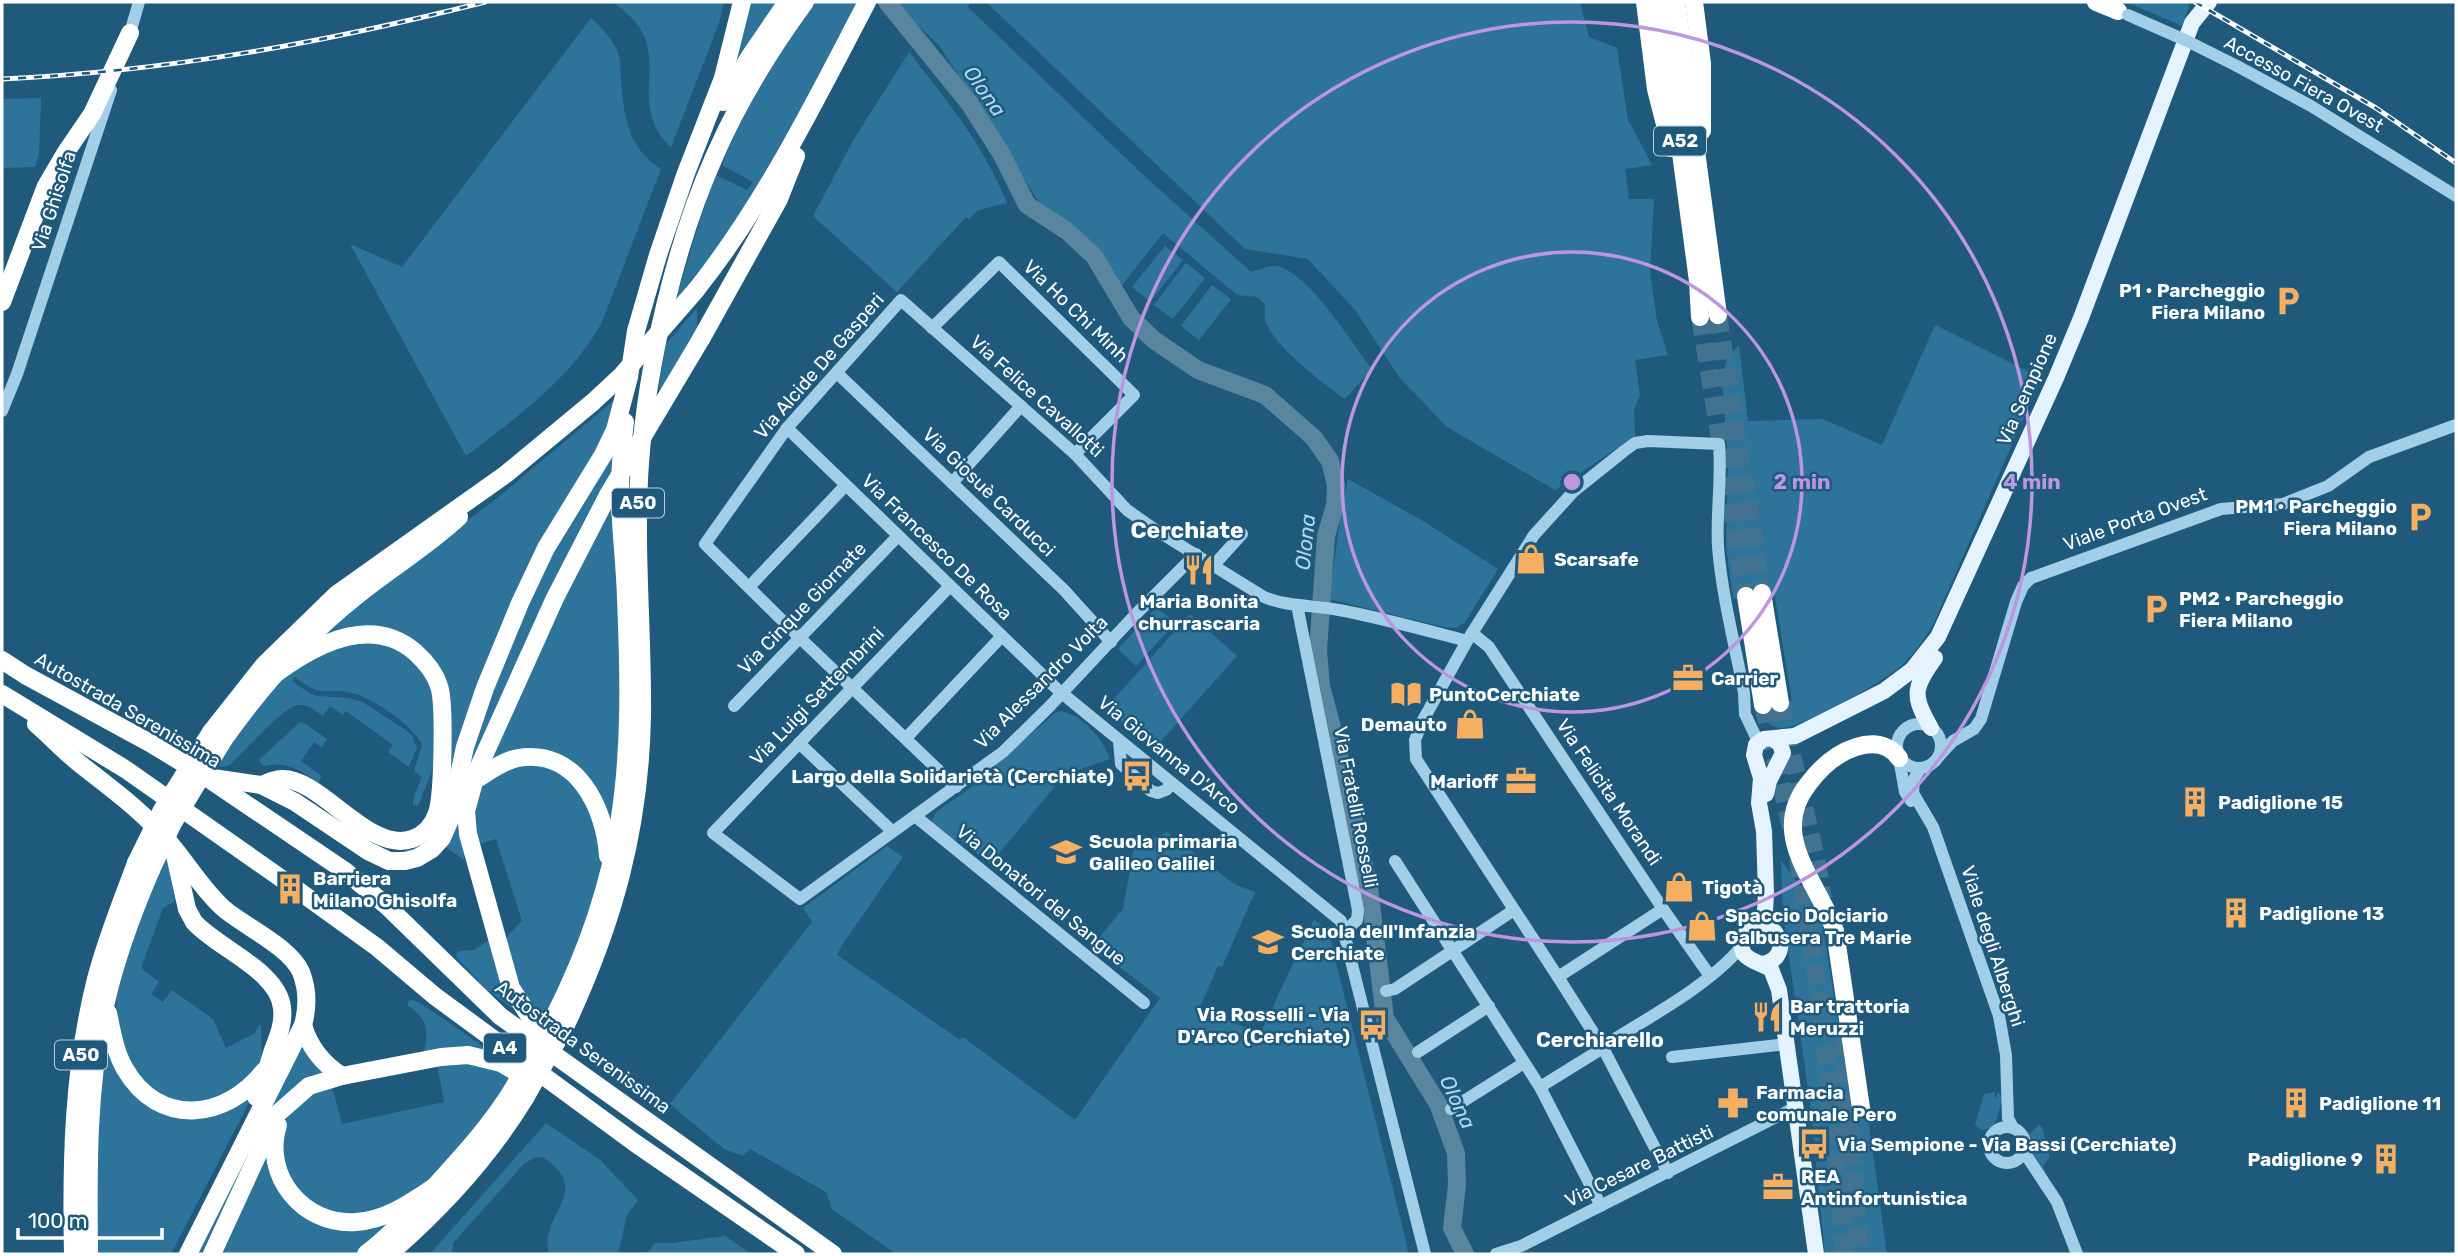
<svg xmlns="http://www.w3.org/2000/svg" width="2458" height="1256" font-family="Rubik,sans-serif">
<rect width="100%" height="100%" fill="#1f5a7d"/>
<g fill="#2e749a">
<path d="M613,2H724L719,23L671,147C630,110 664,67 640,28C633,17 623,10 613,2Z"/>
<polygon points="747,2 777,2 730,78"/>
<path d="M816,2H857C802,104 753,210 676,299L701,217L716,175L747,190L753,182L722,165C745,106 779,53 816,2Z"/>
<path d="M897,2H971L968,7L1139,171L1251,272C1259,270 1269,265 1277,266C1309,273 1351,342 1372,369L1345,399C1323,384 1275,347 1265,321C1264,317 1265,310 1265,305L1258,297L1237,295L1163,233L1119,289L1084,237L1042,207L939,45L895,4Z"/>
<polygon points="986,2 1580,2 1589,37 1617,48 1628,120 1652,165 1625,169 1629,199 1654,199 1650,272 1657,321 1668,355 1635,360 1640,395 1634,410 1635,436 1555,490 1447,427 1399,377 1356,311 1308,259 1245,249"/>
<polygon points="2127,2 2188,2 2189,7 2182,26"/>
<path d="M591,18C601,28 612,38 618,52C621,60 620,70 621,79C624,117 627,147 661,169L602,322C570,380 517,417 466,456L350,244L402,267Z"/>
<path d="M909,52C949,104 982,142 1007,203L978,210L969,219L966,217L897,292L813,216L854,139Z"/>
<polygon points="41,98 39,153 35,167 2,168 2,99"/>
<polygon points="1165,246 1183,260 1150,302 1132,287"/>
<polygon points="1186,263 1205,278 1173,319 1154,305"/>
<polygon points="1212,285 1231,299 1199,340 1181,326"/>
<polygon points="697,308 697,336 659,399 660,377 666,344"/>
<path d="M1935,325L2041,378L1932,627C1923,640 1914,654 1902,665C1888,679 1802,728 1783,728C1769,728 1760,718 1754,707L1792,701L1774,591L1733,599L1726,546L1728,462L1722,378L1727,358L1739,345L1748,421L1823,419L1882,445Z"/>
<polygon points="618,397 608,437 555,522 439,834 416,853 395,853 416,848 433,836 447,712 410,642 318,636 401,569 495,500"/>
<polygon points="612,455 615,455 614,476 485,741 464,860 443,845 467,756 531,589"/>
<polygon points="1348,479 1423,521 1498,569 1465,622 1456,628 1444,627 1329,599 1342,507"/>
<polygon points="615,498 623,738 613,834 572,765 494,762 489,759 519,688"/>
<polygon points="1156,608 1176,622 1136,666 1118,649"/>
<polygon points="1190,614 1237,656 1153,750 1106,708"/>
<path d="M387,642L414,658L435,692V754L432,771L418,806L413,805V799L422,777L414,771L422,745C414,725 372,698 352,693C323,687 323,699 295,677L292,681L309,693L317,696L349,698L364,703L407,731L412,736L417,748L409,767L388,752L393,745L346,711L343,715L330,706L323,716C316,711 308,704 298,705C283,707 244,752 231,764L225,767L216,766L229,739L287,672L337,645Z"/>
<path d="M1061,711C1085,717 1102,738 1110,759L1078,770L1072,766L990,864L957,838L953,842L931,822L936,812L965,792L1055,713Z"/>
<path d="M300,722L304,723L327,739L322,747L314,742L301,761L322,776L318,783C299,769 287,761 264,766L260,763V759Z"/>
<path d="M521,762L554,767L590,802L602,858L597,897L546,1021C520,999 514,971 505,939L522,921L496,839L479,844C462,795 481,782 521,762Z"/>
<polygon points="1167,832 1234,884 1255,892 1222,967 1218,966 1200,1007 1260,1034 1314,919 1328,931 1406,1241 1408,1254 896,1254 832,1209 826,1192 750,1149 743,1156 724,1149 670,1104 812,922 803,908 887,846 903,857 842,945 837,955 960,1040 963,1037 1075,1120 1160,998 1092,946 1123,909 1134,847"/>
<polygon points="164,854 169,861 177,900 163,908 141,968 159,982 151,994 163,1002 172,990 213,1019 226,1048 255,1033 259,1025 261,1025 262,1056 257,1068 240,1087 201,1106 160,1097 127,1064 116,1015 117,984"/>
<polygon points="1781,860 1815,907 1822,923 1853,1112 1867,1111 1887,1254 1825,1254 1810,1103 1783,914"/>
<polygon points="489,940 513,1007 512,1008 487,990 457,958 456,954 459,951 474,950"/>
<path d="M410,999L422,1004L491,1052L490,1054H423C430,1032 427,1017 407,1005Z"/>
<polygon points="105,1031 115,1060 171,1113 255,1091 171,1254 93,1254 92,1222"/>
<polygon points="301,1040 325,1073 300,1086 207,1254 193,1254"/>
<polygon points="470,1059 516,1076 444,1170 402,1202 365,1215 326,1212 300,1196 282,1164 285,1122 290,1112 295,1104 331,1083 342,1124 444,1102 437,1063"/>
<polygon points="1995,1092 1994,1097 1996,1097 1998,1092 2002,1098 1998,1116 1992,1128 1981,1130 1975,1124 1984,1094"/>
<path d="M546,1123L600,1160L638,1200L627,1215L618,1254H549C538,1218 588,1195 552,1164C541,1154 536,1156 524,1164L453,1243L452,1254H430Z"/>
<polygon points="2039,1125 2042,1127 2049,1154 2049,1158 2043,1166 2047,1176 2030,1153 2028,1135"/>
<polygon points="268,1143 309,1214 399,1213 357,1254 217,1254"/>
<polygon points="725,1236 751,1254 646,1254 655,1243 672,1243"/>
</g>
<g fill="none" stroke-linecap="round" stroke-linejoin="round">
<polyline stroke="#59859f" stroke-width="18" points="887,2 969,103 1002,155 1027,205 1067,231 1094,256 1131,318 1154,340 1198,370 1265,395 1314,438 1330,461 1336,485 1335,505 1326,536 1318,651 1321,686 1337,746 1369,887 1385,1018 1438,1104 1456,1153 1457,1185 1452,1228 1465,1254"/>
<g stroke="#417390" stroke-width="18" stroke-dasharray="18 9" stroke-linecap="butt">
<polyline points="1718,315 1762,593"/>
<polyline points="1700,317 1746,596"/>
<polyline points="1780,703 1816,858 1823,899"/>
<polyline points="1763,705 1792,832"/>
<polyline points="1798,859 1823,1022 1844,1254"/>
<polyline points="1843,1038 1860,1254"/>
</g>
<g stroke="#a2cfe7" stroke-width="12">
<polyline points="128,40 139,2"/>
<polyline points="2237,66 2311,106 2456,196"/>
<polyline points="932,328 999,262 1134,395 1075,454"/>
<polyline points="837,373 1064,590 1111,642"/>
<polyline points="2,411 17,374 111,90"/>
<polyline points="787,428 1058,690 1341,921 1425,1254"/>
<polyline points="952,483 1021,406"/>
<polyline points="1213,566 1242,534"/>
<polyline points="950,586 713,833 800,899 1003,752 1049,707 1135,615 1196,554"/>
<polyline points="749,587 845,486"/>
<polyline points="1297,605 1358,910 1357,920 1345,931"/>
<polyline points="1472,633 1489,647 1663,909 1710,976"/>
<polyline points="1467,641 1422,722 1415,740 1416,759 1558,977 1663,909"/>
<polyline points="734,706 898,536"/>
<circle cx="1919" cy="746" r="22"/>
<polyline points="906,738 1002,636"/>
<polyline points="1119,741 1121,764 1151,791 1158,793 1166,790 1172,784"/>
<polyline points="799,743 892,831"/>
<polyline points="1939,756 1953,741 1974,729 1981,719 2016,602 2023,586 2031,578 2221,509 2283,504 2328,486 2369,457 2456,425"/>
<polyline points="1899,758 1905,792 1911,801"/>
<polyline points="1920,769 1914,779 1913,793 1933,827 1999,1016 2006,1055 2008,1118 2013,1128"/>
<path d="M956,787L800,638L705,544L787,428L901,300L1075,454L1127,510L1154,529L1264,597C1288,607 1314,605 1339,610C1382,618 1425,630 1467,641L1534,535L1574,491L1624,451L1635,443L1648,441L1719,444C1722,478 1716,513 1718,547C1722,596 1735,645 1744,693L1745,714L1756,737V745"/>
<polyline points="915,816 1144,1003"/>
<polyline points="1395,861 1540,1087 1601,1206"/>
<polyline points="1558,977 1603,1048 1668,1173"/>
<polyline points="1386,991 1395,989 1514,910"/>
<path d="M1602,1047C1647,1018 1709,986 1742,946"/>
<polyline points="1418,1052 1489,1006"/>
<polyline points="1672,1057 1786,1044"/>
<polyline points="1540,1087 1603,1048"/>
<polyline points="1451,1109 1524,1063"/>
<circle cx="2007" cy="1145" r="18"/>
<polyline points="2024,1152 2057,1202 2077,1254"/>
<polyline points="1496,1254 1521,1246 1796,1107"/>
</g>
<g stroke="#e4f3fd" stroke-width="16">
<path d="M1931,728C1912,696 1913,688 1935,658"/>
<polyline points="1766,794 1769,781 1783,753 1780,744 1773,739"/>
<polyline points="1757,926 1765,911 1766,893 1764,831 1759,803 1761,778 1754,755 1756,745 1764,739 1795,736 1884,691 1912,670 1938,637 2056,378 2081,318 2192,23 2209,2"/>
<path d="M1762,964C1798,958 1774,908 1746,933C1732,959 1756,960 1771,969L1779,990L1816,1254"/>
</g>
<g stroke="#fff" stroke-width="18">
<polyline points="1645,2 1656,89 1671,148"/>
<polyline points="1661,2 1698,281 1700,317"/>
<polyline points="1676,2 1718,315"/>
<polyline points="1694,2 1702,64 1702,131"/>
<polyline points="2096,2 2118,11"/>
<polyline points="723,102 750,56 787,2"/>
<path d="M696,290C766,202 815,101 867,2"/>
<polyline points="2,302 46,186 66,152 92,114 130,33"/>
<polyline points="701,339 779,199 796,156"/>
<polyline points="1762,593 1780,703"/>
<polyline points="1746,596 1763,705"/>
<polyline points="2,660 25,675 150,743 206,777 345,871 387,906 500,1016 833,1254"/>
<polyline points="2,694 125,769 292,886 378,948 436,997 635,1143 796,1254"/>
<path d="M36,724C51,737 65,752 80,764C107,785 134,805 158,830C182,854 198,885 223,908C245,927 289,946 301,972C308,990 308,1007 303,1025L188,1254"/>
<polyline points="211,732 264,665 337,594 506,474 593,402"/>
<path d="M224,739C261,687 304,638 354,598C388,570 427,547 459,517"/>
<polyline points="206,777 261,785 295,802 368,851 389,861 405,861 417,858 432,849 442,838 449,822 465,747 485,688 520,603 546,548 603,455 615,430 629,377 636,331 658,255 686,173 723,78 742,2"/>
<path d="M475,780C489,772 502,761 518,758C576,748 605,807 608,856"/>
<path d="M261,785C267,783 275,779 281,779C321,777 368,854 412,839C424,835 433,825 437,813C443,796 445,703 439,686C435,673 425,661 415,652C371,614 314,645 275,674"/>
<path d="M175,855L187,909L194,922C217,948 279,971 282,1008C284,1023 278,1037 273,1050C268,1066 264,1082 256,1097"/>
<path d="M108,1013C112,1032 115,1052 125,1069C159,1128 226,1120 264,1071"/>
<path d="M553,1019C585,956 610,886 620,817C631,745 629,671 626,598C625,563 620,527 620,492C620,469 622,445 625,422"/>
<path d="M303,1025C309,1046 323,1064 342,1076"/>
<path d="M565,1027C613,925 640,829 642,716C643,631 634,547 640,463C647,365 675,244 715,155C739,100 770,50 805,2"/>
<polyline points="555,1042 532,1020 511,988 468,834 466,811 477,771 555,598 608,495"/>
<path d="M1861,1108L1835,931C1818,881 1767,835 1809,783C1821,767 1837,753 1856,747C1872,742 1889,743 1899,758"/>
<path d="M278,1125C262,1175 303,1226 356,1222C386,1220 410,1203 434,1187"/>
<path d="M73,1254C71,1161 73,1070 96,979C106,940 122,901 136,863"/>
<path d="M89,1254C88,1170 87,1085 106,1002C116,957 133,912 151,870"/>
<polyline points="212,1254 276,1115 309,1086 342,1076 441,1057 468,1055 501,1063 533,1082"/>
<path d="M366,1254C392,1234 413,1210 435,1186C463,1155 491,1125 513,1089"/>
<path d="M389,1254C441,1209 489,1157 525,1098"/>
</g>
<g stroke="#fff" stroke-width="5">
<g id="rail">
<polyline points="2195,2 2376,108 2456,163"/>
<path d="M2,79C170,71 322,43 485,2"/>
</g>
</g>
<use href="#rail" stroke="#1f5a7d" stroke-width="2.5" stroke-dasharray="8" stroke-linecap="butt"/>
<polyline stroke="#a2cfe7" stroke-width="12" points="2128,15 2185,40 2237,66"/>
<g stroke="#fff" stroke-width="18">
<polyline points="593,402 622,375 696,290"/>
<polyline points="608,495 701,339"/>
<polyline points="136,863 162,810 211,732"/>
<polyline points="151,870 173,823 224,739"/>
<polyline points="513,1089 553,1019"/>
<polyline points="525,1098 565,1027"/>
</g>
</g>
<g fill="none" stroke="#bd96df" stroke-width="3.5">
<circle cx="1572" cy="482" r="230"/>
<circle cx="1572" cy="482" r="460"/>
</g>
<defs>
<g id="parking-bare" transform="scale(2.415)"><path d="M-3.5-5.5H1a3.5 3.5 0 0 1 0 7H-1V5.5H-3.5ZM-1-3.4V-.6H.8a1.4 1.4 0 0 0 0-2.8Z" fill="#f6ae61" stroke="#1f5a7d" stroke-width="2.5" paint-order="stroke"/></g>
<g id="shop-bare" transform="scale(2.415)"><path d="M-5-2.5h2.3a2.7 3.5 0 0 1 5.4 0H5L5.5 6h-11ZM-1.5-2.5h3a1.5 2.3 0 0 0-3 0Z" fill="#f6ae61" stroke="#1f5a7d" stroke-width="2.5" paint-order="stroke"/></g>
<g id="restaurant-bare" transform="scale(2.415)"><path d="M-5-6h1v4h1v-4h1v4h1v-4h1v5L-1.5 .5V6h-2V.5L-5-1ZM5-6V6H3V1.5H1.5Q1.5-4 5-6Z" fill="#f6ae61" stroke="#1f5a7d" stroke-width="2.5" paint-order="stroke"/></g>
<g id="office-bare" transform="scale(2.415)"><path d="M-6-3h4V-5.5h4V-3h4V5H-6ZM-1-4.5V-3h2v-1.5ZM-6 0V1H6V0Z" fill="#f6ae61" stroke="#1f5a7d" stroke-width="2.5" paint-order="stroke"/></g>
<g id="library-bare" transform="scale(2.415)"><path d="M-6-4Q-3-5.5-.7-3.5V5Q-3 3-6 4ZM6-4Q3-5.5 .7-3.5V5Q3 3 6 4Z" fill="#f6ae61" stroke="#1f5a7d" stroke-width="2.5" paint-order="stroke"/></g>
<g id="bus-bare" transform="scale(2.415)"><path d="M-5-6H5V4H4V6H2V4H-2V6H-4V4H-5ZM-3.5-4V0h7V-4ZM-3.5 1.2v1.5H-2V1.2ZM2 1.2v1.5H3.5V1.2Z" fill="#f6ae61" stroke="#1f5a7d" stroke-width="2.5" paint-order="stroke"/></g>
<g id="building-bare" transform="scale(2.415)"><path d="M-4-6H4V6H1V3H-1V6H-4ZM-2.5-4.3h1.7v1.8h-1.7ZM.8-4.3h1.7v1.8H.8ZM-2.5-1h1.7V.8h-1.7ZM.8-1h1.7V.8H.8Z" fill="#f6ae61" stroke="#1f5a7d" stroke-width="2.5" paint-order="stroke"/></g>
<g id="school-bare" transform="scale(2.415)"><path d="M0-5L7-2L0 1L-7-2ZM-4 1L0 2.5L4 1V4Q0 6-4 4Z" fill="#f6ae61" stroke="#1f5a7d" stroke-width="2.5" paint-order="stroke"/></g>
<g id="pharmacy-bare" transform="scale(2.415)"><path d="M-2-6h4v4h4v4h-4v4h-4v-4h-4v-4h4Z" fill="#f6ae61" stroke="#1f5a7d" stroke-width="2.5" paint-order="stroke"/></g>
</defs>
<g fill-rule="evenodd">
<use href="#parking-bare" x="2288" y="301"/>
<use href="#parking-bare" x="2420" y="517"/>
<use href="#shop-bare" x="1531" y="559"/>
<use href="#restaurant-bare" x="1199" y="570"/>
<use href="#parking-bare" x="2156" y="609"/>
<use href="#office-bare" x="1688" y="678"/>
<use href="#library-bare" x="1406" y="694"/>
<use href="#shop-bare" x="1470" y="724"/>
<use href="#bus-bare" x="1137" y="776"/>
<use href="#office-bare" x="1521" y="781"/>
<use href="#building-bare" x="2195" y="802"/>
<use href="#school-bare" x="1066" y="852"/>
<use href="#shop-bare" x="1679" y="887"/>
<use href="#building-bare" x="290" y="889"/>
<use href="#building-bare" x="2236" y="913"/>
<use href="#shop-bare" x="1702" y="926"/>
<use href="#school-bare" x="1268" y="942"/>
<use href="#restaurant-bare" x="1767" y="1017"/>
<use href="#bus-bare" x="1373" y="1025"/>
<use href="#pharmacy-bare" x="1733" y="1103"/>
<use href="#building-bare" x="2296" y="1103"/>
<use href="#bus-bare" x="1814" y="1144"/>
<use href="#building-bare" x="2386" y="1159"/>
<use href="#office-bare" x="1778" y="1187"/>
</g>
<g text-anchor="middle" dominant-baseline="central" stroke-width="5" stroke-linejoin="round" paint-order="stroke">
<g fill="#1f5a7d" stroke="#bcced8" stroke-width="2">
<rect x="1654" y="126.5" width="52" height="29" rx="5"/>
<rect x="612" y="488.5" width="52" height="29" rx="5"/>
<rect x="484" y="1033.5" width="42" height="29" rx="5"/>
<rect x="55" y="1040.5" width="52" height="29" rx="5"/>
</g>
<g font-size="18" font-weight="bold" fill="#fff">
<text x="1680" y="141">A52</text>
<text x="638" y="503">A50</text>
<text x="505" y="1048">A4</text>
<text x="81" y="1055">A50</text>
</g>
<g font-size="19" fill="#fff" stroke="#1f5a7d">
<text transform="translate(2304 84) rotate(29)">Accesso Fiera Ovest</text>
<text transform="translate(54 201) rotate(-72)">Via Ghisolfa</text>
<text transform="translate(1076 311) rotate(44)">Via Ho Chi Minh</text>
<text transform="translate(819 366) rotate(-49)">Via Alcide De Gasperi</text>
<text transform="translate(2027 389) rotate(-66)">Via Sempione</text>
<text transform="translate(1037 396) rotate(42)">Via Felice Cavallotti</text>
<text transform="translate(989 492) rotate(44)">Via Giosuè Carducci</text>
<text transform="translate(2135 519) rotate(-20)">Viale Porta Ovest</text>
<text transform="translate(937 547) rotate(44)">Via Francesco De Rosa</text>
<text transform="translate(802 608) rotate(-46)">Via Cinque Giornate</text>
<text transform="translate(1041 682) rotate(-45)">Via Alessandro Volta</text>
<text transform="translate(817 696) rotate(-46)">Via Luigi Settembrini</text>
<text transform="translate(128 710) rotate(30)">Autostrada Serenissima</text>
<text transform="translate(1169 755) rotate(39)">Via Giovanna D'Arco</text>
<text transform="translate(1609 792) rotate(56)">Via Felicita Morandi</text>
<text transform="translate(1356 807) rotate(79)">Via Fratelli Rosselli</text>
<text transform="translate(1041 895) rotate(39)">Via Donatori del Sangue</text>
<text transform="translate(1993 946) rotate(72)">Viale degli Alberghi</text>
<text transform="translate(583 1047) rotate(36)">Autostrada Serenissima</text>
<text transform="translate(1639 1166) rotate(-26)">Via Cesare Battisti</text>
</g>
<g font-size="19" font-weight="bold" fill="#fff" stroke="#1f5a7d" text-anchor="start">
<text x="2265" y="290" text-anchor="end">P1 • Parcheggio<tspan x="2265" dy="22">Fiera Milano</tspan></text>
<text x="2397" y="506" text-anchor="end">PM1 • Parcheggio<tspan x="2397" dy="22">Fiera Milano</tspan></text>
<text x="1554" y="559">Scarsafe</text>
<text x="2179" y="598">PM2 • Parcheggio<tspan x="2179" dy="22">Fiera Milano</tspan></text>
<text x="1199" y="601" text-anchor="middle">Maria Bonita<tspan x="1199" dy="22">churrascaria</tspan></text>
<text x="1711" y="678">Carrier</text>
<text x="1429" y="694">PuntoCerchiate</text>
<text x="1447" y="724" text-anchor="end">Demauto</text>
<text x="1114" y="776" text-anchor="end">Largo della Solidarietà (Cerchiate)</text>
<text x="1498" y="781" text-anchor="end">Marioff</text>
<text x="2218" y="802">Padiglione 15</text>
<text x="1089" y="841">Scuola primaria<tspan x="1089" dy="22">Galileo Galilei</tspan></text>
<text x="313" y="878">Barriera<tspan x="313" dy="22">Milano Ghisolfa</tspan></text>
<text x="1702" y="887">Tigotà</text>
<text x="2259" y="913">Padiglione 13</text>
<text x="1725" y="915">Spaccio Dolciario<tspan x="1725" dy="22">Galbusera Tre Marie</tspan></text>
<text x="1291" y="931">Scuola dell'Infanzia<tspan x="1291" dy="22">Cerchiate</tspan></text>
<text x="1790" y="1006">Bar trattoria<tspan x="1790" dy="22">Meruzzi</tspan></text>
<text x="1350" y="1014" text-anchor="end">Via Rosselli - Via<tspan x="1350" dy="22">D'Arco (Cerchiate)</tspan></text>
<text x="1756" y="1092">Farmacia<tspan x="1756" dy="22">comunale Pero</tspan></text>
<text x="2319" y="1103">Padiglione 11</text>
<text x="1837" y="1144">Via Sempione - Via Bassi (Cerchiate)</text>
<text x="2363" y="1159" text-anchor="end">Padiglione 9</text>
<text x="1801" y="1176">REA<tspan x="1801" dy="22">Antinfortunistica</tspan></text>
</g>
<g font-size="21" font-style="italic" fill="#add8ef" stroke="#1f5a7d">
<text transform="translate(985 91) rotate(55)">Olona</text>
<text transform="translate(1305 542) rotate(-84)">Olona</text>
<text transform="translate(1458 1102) rotate(65)">Olona</text>
</g>
<g font-size="21" font-weight="bold" fill="#fff" stroke="#1f5a7d">
<text x="1600" y="1039">Cerchiarello</text>
</g>
<g font-size="23" font-weight="bold" fill="#fff" stroke="#1f5a7d">
<text x="1187" y="530">Cerchiate</text>
</g>
</g>
<circle cx="1572" cy="482" r="10" fill="#bd96df" stroke="#1f5a7d" stroke-width="3.5"/>
<g font-size="21" text-anchor="middle" font-weight="bold" fill="#bd96df" stroke="#1f5a7d" stroke-width="5" stroke-linejoin="round" paint-order="stroke">
<text x="1802" y="489">2 min</text>
<text x="2032" y="489">4 min</text>
</g>
<rect width="2458" height="1256" fill="none" stroke="#ffffff" stroke-width="7"/>
<path d="M18 1228v10h144v-10" fill="none" stroke="#ffffff" stroke-width="3.5"/>
<text x="28" y="1228" font-size="21" fill="#ffffff" stroke="#1f5a7d" stroke-width="5" paint-order="stroke">100 m</text>
</svg>
